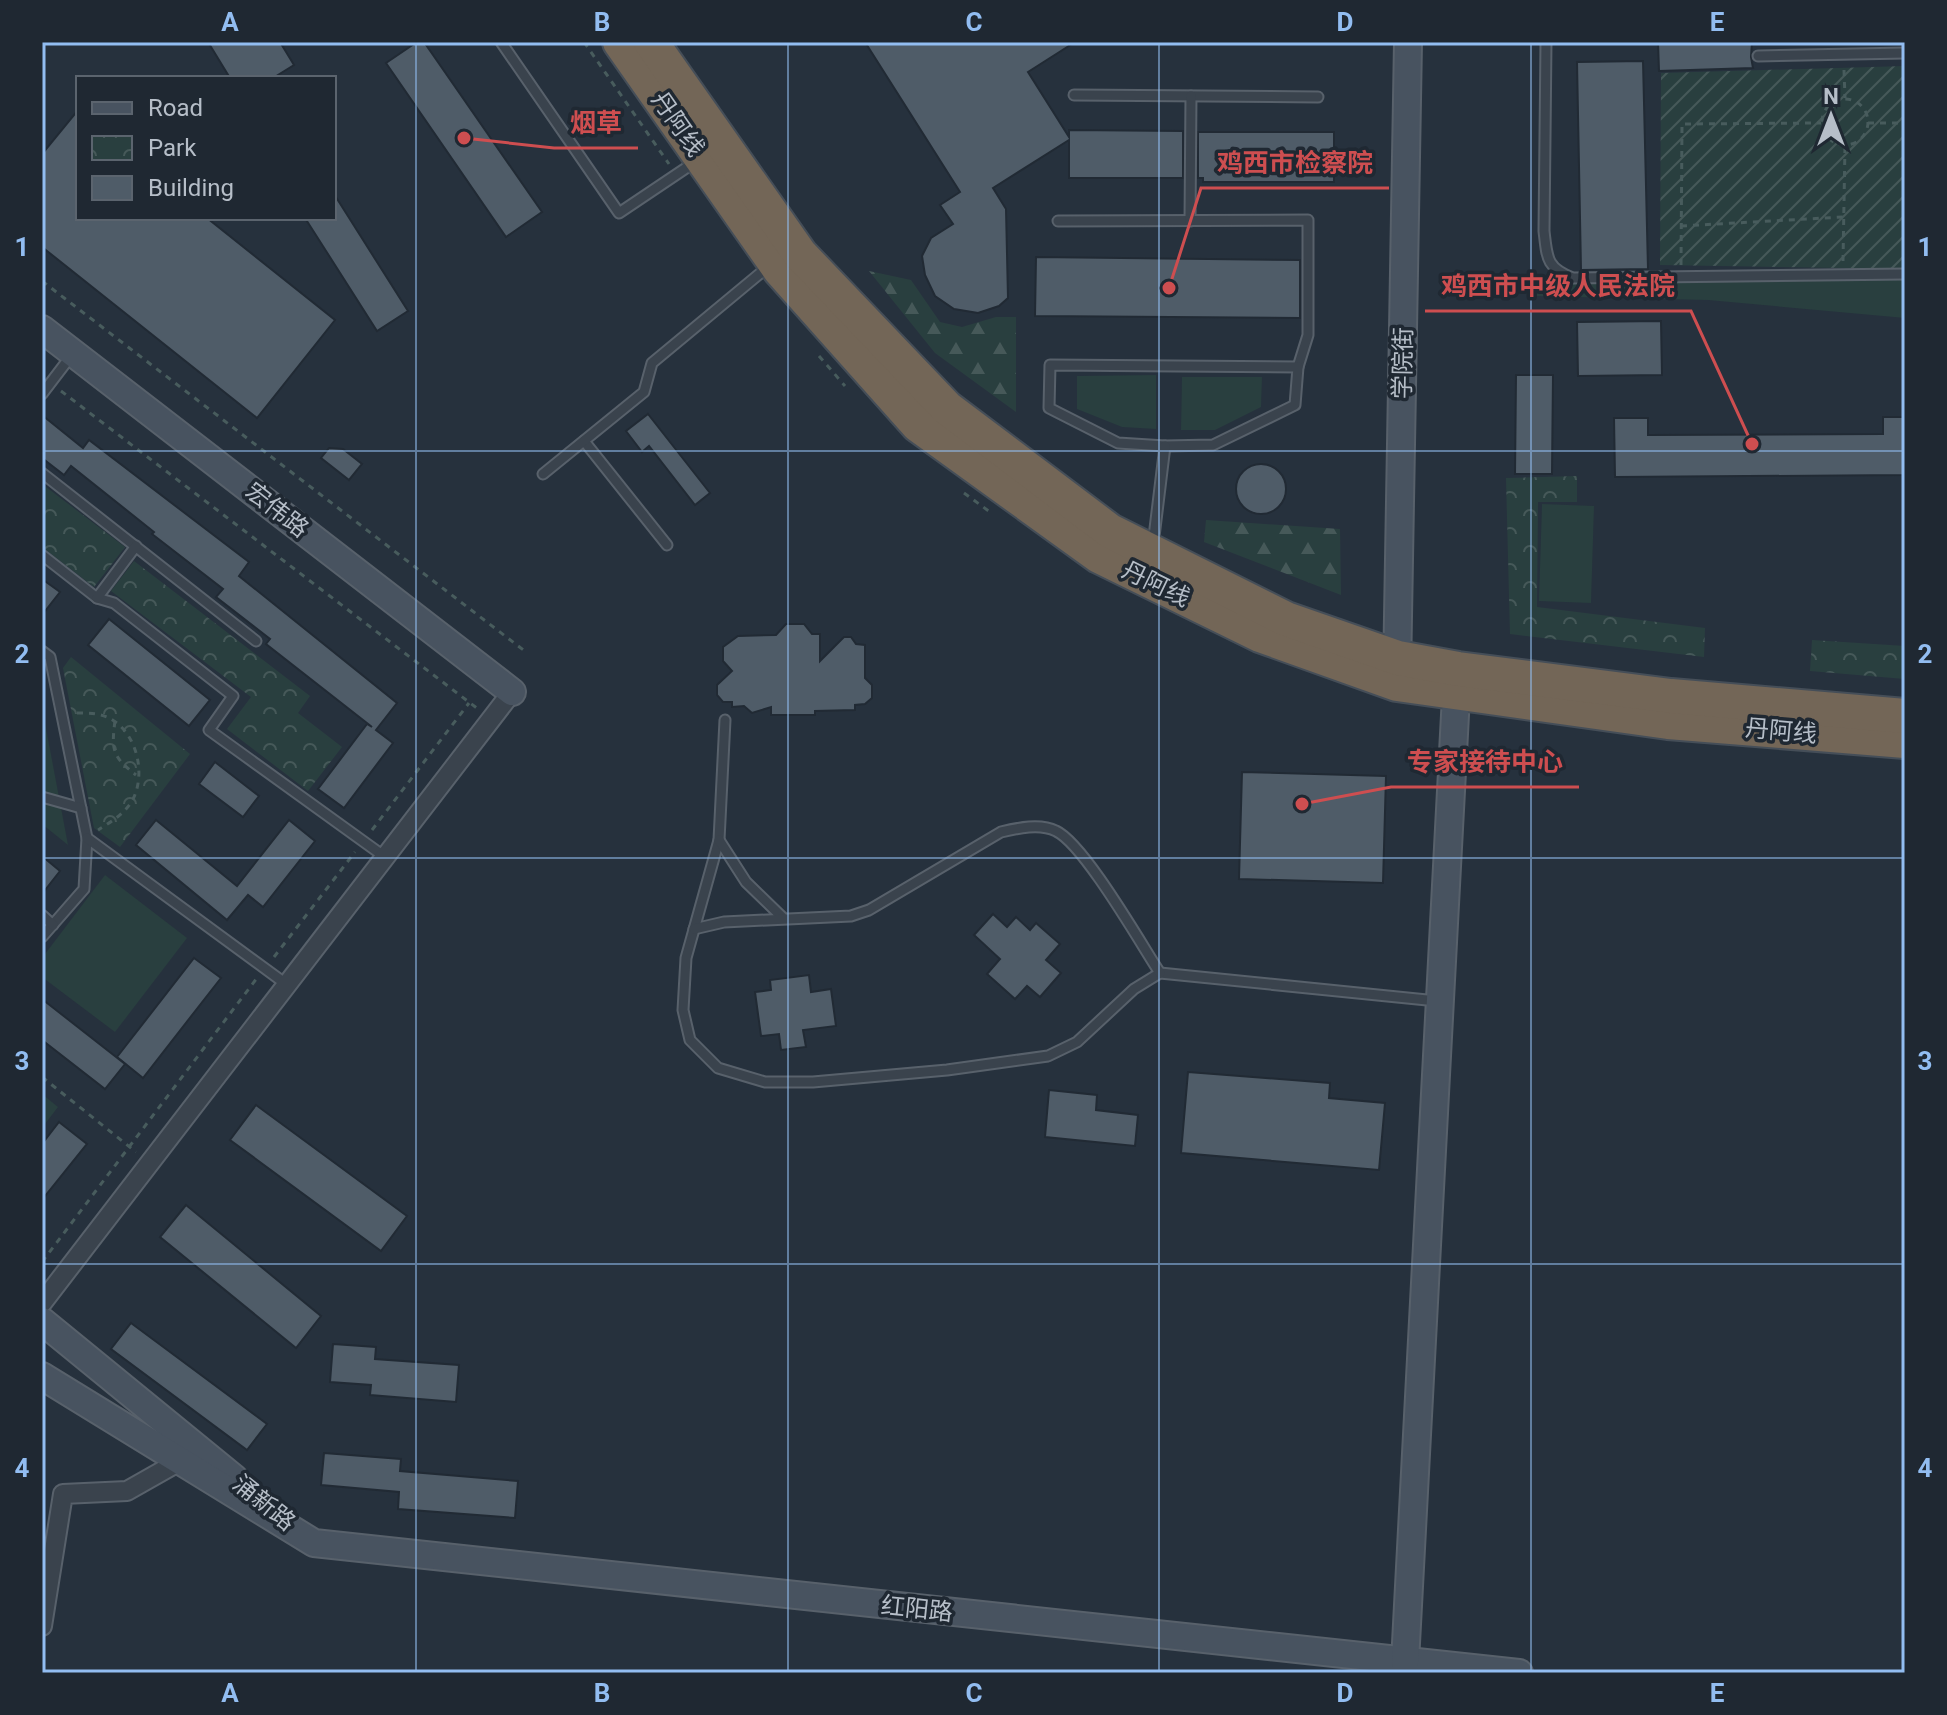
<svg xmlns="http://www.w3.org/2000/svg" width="1947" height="1715" font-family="Roboto,'Noto Sans SC',sans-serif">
<defs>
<pattern id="forest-firs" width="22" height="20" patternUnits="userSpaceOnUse" patternTransform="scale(2)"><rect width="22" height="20" fill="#293f3f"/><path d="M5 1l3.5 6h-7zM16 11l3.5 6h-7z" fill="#465959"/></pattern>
<pattern id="park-crowns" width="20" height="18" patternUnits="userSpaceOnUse" patternTransform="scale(2)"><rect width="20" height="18" fill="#293f3f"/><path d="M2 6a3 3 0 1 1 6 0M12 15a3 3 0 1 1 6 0" fill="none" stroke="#465959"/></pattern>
<pattern id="garden-furrows" width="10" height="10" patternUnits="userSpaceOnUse" patternTransform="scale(2)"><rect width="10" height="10" fill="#293f3f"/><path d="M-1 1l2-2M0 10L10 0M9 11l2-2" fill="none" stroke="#465959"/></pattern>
</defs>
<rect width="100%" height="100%" fill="#26313d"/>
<g fill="#293f3f">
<polygon points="1905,278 1905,318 1708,300 1534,296 1533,280"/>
<polygon points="1156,375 1156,429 1122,427 1077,409 1077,376"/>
<polygon points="1182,377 1262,377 1261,407 1215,430 1181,430"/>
<polygon points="1542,504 1594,506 1591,603 1539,601"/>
<polygon points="42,707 68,845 42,824"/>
<polygon points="105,875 187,938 115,1032 42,977 42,958"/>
<polygon points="42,1094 58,1107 42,1128"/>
</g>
<g fill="url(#forest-firs)">
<polygon points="869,271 911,280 940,322 962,327 996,317 1016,317 1016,412 935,353"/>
<polygon points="1206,520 1340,529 1341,595 1204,542"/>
</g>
<g fill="url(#park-crowns)">
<polygon points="1577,476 1577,502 1538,502 1537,607 1705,628 1704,657 1510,634 1506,478"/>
<polygon points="42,484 125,547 94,587 42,547"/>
<polygon points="134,561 310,696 298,713 342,747 308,791 227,729 251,697 111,591"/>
<polygon points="1812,640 1905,646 1905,679 1810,671"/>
<polygon points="71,657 190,754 120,847 94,828 63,668"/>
</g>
<polygon fill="url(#garden-furrows)" points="1905,66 1905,269 1660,265 1661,73"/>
<g fill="#4f5c68" stroke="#212a34" stroke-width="2">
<polygon points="208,42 280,42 294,65 273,78 230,78"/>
<polygon points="417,42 424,42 542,212 506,237 386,63"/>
<polygon points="865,42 1075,42 1028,72 1069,137 1069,130 1183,131 1183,178 1069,178 1069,140 993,188 1006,209 1008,298 999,306 978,313 954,309 935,296 925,275 922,256 931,238 953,224 940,205 960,192"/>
<polygon points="1658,42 1752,42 1751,57 1753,68 1659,71"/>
<polygon points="1643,61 1648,269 1581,270 1577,62"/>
<polygon points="78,110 78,218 207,218 335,320 257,418 42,247 42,154"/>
<polygon points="1198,132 1334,132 1334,182 1203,182 1203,178 1198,178"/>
<polygon points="334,194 408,311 377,331 305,218 334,218"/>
<polygon points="1036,257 1300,260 1300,318 1035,316"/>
<polygon points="1661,321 1662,375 1578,376 1577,322"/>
<polygon points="1516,375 1553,375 1552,474 1515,474"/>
<polygon points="648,414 710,493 695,505 649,446 642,452 626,431"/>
<polygon points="42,415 83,448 89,440 249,562 239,576 397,703 376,730 393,743 344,808 318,789 367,724 372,727 266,644 270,639 216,597 223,589 152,534 154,532 71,466 64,475 42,458"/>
<polygon points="1883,417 1905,417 1905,475 1615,477 1614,418 1648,418 1648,435 1883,434"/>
<polygon points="329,448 343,449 362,464 349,480 321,458"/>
<circle cx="1261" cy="489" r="25"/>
<polygon points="42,579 60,592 42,615"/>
<polygon points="109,619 210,700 189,726 88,645"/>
<polygon points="786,624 804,624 812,634 820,634 820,661 844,637 851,637 856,644 865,645 865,678 872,685 872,698 865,704 855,705 855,710 815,711 815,715 771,715 771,707 752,713 744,706 732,707 732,702 723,702 717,695 717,685 732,671 723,661 723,647 738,636 776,635"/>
<polygon points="215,762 259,796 243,817 199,784"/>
<polygon points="1242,772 1386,776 1383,883 1239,879"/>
<polygon points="156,820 237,886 289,820 315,841 263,907 248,895 227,920 136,845"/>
<polygon points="42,856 60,871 42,894"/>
<polygon points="993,914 1007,927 1016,917 1030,930 1036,923 1060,944 1046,960 1061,973 1040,997 1027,986 1015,999 987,974 1000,959 974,935"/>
<polygon points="194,958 221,978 143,1078 117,1057"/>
<polygon points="809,975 811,992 831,989 836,1026 803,1030 806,1047 781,1050 779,1034 761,1036 755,992 771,990 770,980"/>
<polygon points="42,999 125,1064 105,1089 42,1040"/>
<polygon points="1188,1072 1330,1083 1329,1098 1385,1103 1379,1170 1181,1153"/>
<polygon points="1049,1090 1097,1095 1096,1110 1138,1115 1135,1146 1045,1137"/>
<polygon points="256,1105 407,1216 381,1251 230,1140"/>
<polygon points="59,1122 87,1144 42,1200 42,1144"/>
<polygon points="186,1205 321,1316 296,1348 160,1237"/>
<polygon points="131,1323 267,1424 247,1450 111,1349"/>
<polygon points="333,1344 376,1347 375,1359 459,1365 456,1402 370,1395 371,1385 330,1382"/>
<polygon points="324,1453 401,1459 400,1471 518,1481 515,1518 398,1509 399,1492 321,1485"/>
</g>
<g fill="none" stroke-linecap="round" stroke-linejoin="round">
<g stroke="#58616b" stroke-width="13">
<g id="lane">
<polyline points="501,42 619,213 695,162"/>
<path d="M1546,42L1544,231C1547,257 1546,268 1573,278L1905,274"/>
<polyline points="1758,56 1905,53"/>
<polyline points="1074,95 1318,97"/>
<polyline points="1058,221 1308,220 1308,335 1298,367"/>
<polyline points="1190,221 1191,96"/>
<polygon points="1050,365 1298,367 1295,405 1213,445 1165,446 1118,443 1049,408"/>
<polyline points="42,394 71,356"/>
<polyline points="584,441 667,545"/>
<polyline points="42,473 256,641"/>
<polyline points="543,474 644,392 652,363 769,266"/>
<polyline points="1153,545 1165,446"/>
<polyline points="42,555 97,598 114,603 233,696 209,730 385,857"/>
<polyline points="97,598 136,546"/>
<polyline points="42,651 50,657 87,838 84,889 42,937"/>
<polyline points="725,720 719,840 686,958 683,1010 690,1040 718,1068 765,1082 813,1082 947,1070 1048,1056 1077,1042 1134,989 1160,973 1437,1001"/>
<polyline points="42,797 81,808"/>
<polyline points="87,838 286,984"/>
<polyline points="719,840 746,882 782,917"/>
<polyline points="42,915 53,925"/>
<path d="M694,929L724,922L851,916L869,910L1001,832C1018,828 1040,823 1056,831C1084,844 1141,944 1160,973"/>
</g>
</g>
<g stroke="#58616b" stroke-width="22">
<g id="street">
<polyline points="42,1303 512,692"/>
<polyline points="42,1626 63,1494 127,1491 180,1461"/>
</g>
</g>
<g stroke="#58616b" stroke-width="30">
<g id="secondary">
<polyline points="42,329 512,692"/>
<polyline points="1397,674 1408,42"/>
<polyline points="42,1321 234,1478"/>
<polyline points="42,1376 314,1543 1519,1673"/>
<polyline points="1405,1662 1457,677"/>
</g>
</g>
<g stroke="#454e58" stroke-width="38">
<g id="highway">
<polyline points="620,42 780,270 918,425 1099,556 1260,635 1397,684 1668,722 1905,741"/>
<polyline points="651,42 800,254 947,408 1110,531 1286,619 1398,658 1458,669 1671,696 1905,716"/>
</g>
</g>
<g stroke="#485c5d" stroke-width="3" stroke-dasharray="6 6" stroke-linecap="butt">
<polyline points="584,42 669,164"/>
<polyline points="1844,70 1845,98"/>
<circle cx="1845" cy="122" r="23"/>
<polyline points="1868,123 1905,123"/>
<polyline points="1681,226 1843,217"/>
<polyline points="1843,261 1845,145"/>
<polyline points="1681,265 1682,124 1821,123"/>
<polyline points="42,281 526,652"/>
<polyline points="819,356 845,386"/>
<polyline points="61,391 478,709"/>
<polyline points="964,493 990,512"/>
<path d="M77,713C90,713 103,713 114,721C138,737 146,776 132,801C124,814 111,822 98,830"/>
<path d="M115,721C111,751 113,757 136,775"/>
<polyline points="372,830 469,703"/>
<polyline points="274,957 355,852"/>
<polyline points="42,1077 136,1152"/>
<polyline points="42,1262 257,978"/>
</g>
<use href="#lane" stroke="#3a434d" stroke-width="9"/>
<use href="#street" stroke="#3a434d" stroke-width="18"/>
<use href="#secondary" stroke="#485360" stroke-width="26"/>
<use href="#highway" stroke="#736657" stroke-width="34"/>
</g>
<path fill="none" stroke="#92bdf1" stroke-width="2" stroke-opacity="0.55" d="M416,42V1673M788,42V1673M1159,42V1673M1531,42V1673M42,451H1905M42,858H1905M42,1264H1905"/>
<g text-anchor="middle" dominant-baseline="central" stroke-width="7" stroke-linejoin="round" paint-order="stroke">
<g font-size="24" fill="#b6bec8" stroke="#1f2832">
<text transform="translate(678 124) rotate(55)">丹阿线</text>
<text transform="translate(1403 363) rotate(-89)">学院街</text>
<text transform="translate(277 510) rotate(38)">宏伟路</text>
<text transform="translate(1156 584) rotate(26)">丹阿线</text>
<text transform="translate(1781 731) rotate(5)">丹阿线</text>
<text transform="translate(264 1503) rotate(39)">涌新路</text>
<text transform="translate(917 1609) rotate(6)">红阳路</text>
</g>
</g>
<path fill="none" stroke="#ce4e50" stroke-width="3" d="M464 138L554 148H638M1169 288L1201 188H1389M1752 444L1691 311H1425M1302 804L1391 787H1579"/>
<g fill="#ce4e50" stroke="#1f2832" stroke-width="3">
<circle cx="464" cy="138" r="8"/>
<circle cx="1169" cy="288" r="8"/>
<circle cx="1752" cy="444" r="8"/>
<circle cx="1302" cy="804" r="8"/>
</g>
<g font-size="26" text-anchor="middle" font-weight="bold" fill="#ce4e50" stroke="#1f2832" stroke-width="7" stroke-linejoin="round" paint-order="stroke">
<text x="596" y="132">烟草</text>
<text x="1295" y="172">鸡西市检察院</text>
<text x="1558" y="295">鸡西市中级人民法院</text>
<text x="1485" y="771">专家接待中心</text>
</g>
<rect width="1947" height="1715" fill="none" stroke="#1f2832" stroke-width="88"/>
<rect x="76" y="76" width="260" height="144" fill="#1f2832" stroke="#5b646e" stroke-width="2"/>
<rect x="92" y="102" width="40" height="12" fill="#485360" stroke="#5b646e" stroke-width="2"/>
<text x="148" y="116" font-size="24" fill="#b6bec8">Road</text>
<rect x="92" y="136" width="40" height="24" fill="url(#park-crowns)" stroke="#5b646e" stroke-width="2"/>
<text x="148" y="156" font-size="24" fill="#b6bec8">Park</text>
<rect x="92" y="176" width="40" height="24" fill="#4f5c68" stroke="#5b646e" stroke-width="2"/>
<text x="148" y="196" font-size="24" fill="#b6bec8">Building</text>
<g transform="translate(1831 116)" stroke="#1f2832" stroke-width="6" paint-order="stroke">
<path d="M0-6L14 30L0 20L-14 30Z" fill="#b6bec8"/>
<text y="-12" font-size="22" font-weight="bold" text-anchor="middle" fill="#b6bec8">N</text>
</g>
<rect x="44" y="44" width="1859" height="1627" fill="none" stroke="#92bdf1" stroke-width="3"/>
<g font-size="26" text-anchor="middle" font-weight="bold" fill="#92bdf1">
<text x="230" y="31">A</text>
<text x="602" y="31">B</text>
<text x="974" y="31">C</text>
<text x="1345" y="31">D</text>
<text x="1717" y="31">E</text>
<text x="22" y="256">1</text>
<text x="1925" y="256">1</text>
<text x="22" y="663">2</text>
<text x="1925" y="663">2</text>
<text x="22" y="1070">3</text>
<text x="1925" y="1070">3</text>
<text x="22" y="1477">4</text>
<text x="1925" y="1477">4</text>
<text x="230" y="1702">A</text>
<text x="602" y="1702">B</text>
<text x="974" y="1702">C</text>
<text x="1345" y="1702">D</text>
<text x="1717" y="1702">E</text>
</g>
</svg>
